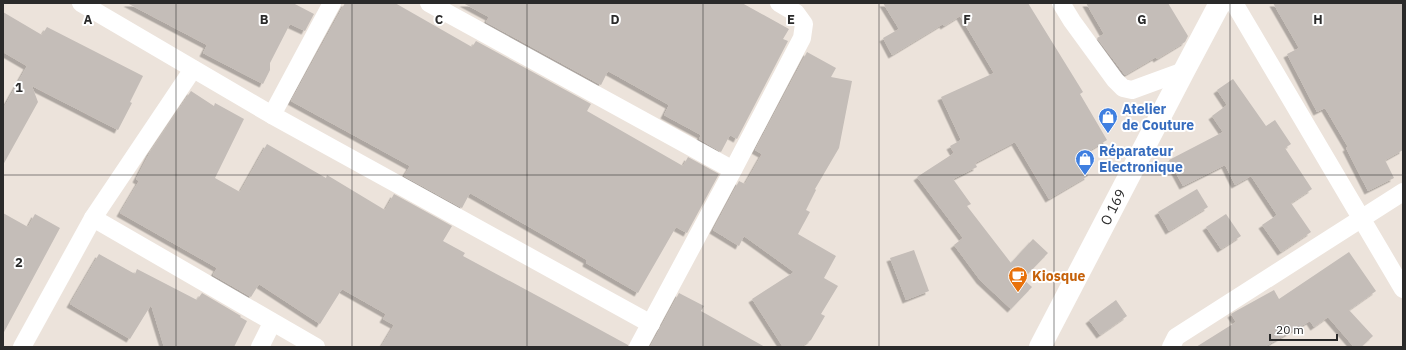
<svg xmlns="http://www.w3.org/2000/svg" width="1406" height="350" font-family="'IBM Plex Sans',sans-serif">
<defs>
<filter id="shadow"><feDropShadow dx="-3.5" dy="3.5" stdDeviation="0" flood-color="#0004"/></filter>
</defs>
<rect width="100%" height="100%" fill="#ece3db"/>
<g fill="#c4bdb8" filter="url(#shadow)">
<polygon points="127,3 293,3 314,14 305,31 290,24 270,63 270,70 263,84 203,53 207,45"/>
<polygon points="345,3 395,3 472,47 476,41 591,104 587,111 683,166 688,157 719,174 687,233 676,227 638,293 586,263 587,260 470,193 462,208 404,176 410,166 291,101"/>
<polygon points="463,3 742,3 789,29 783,39 788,41 737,139 730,135 721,152 699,139 701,135 664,115 669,105 608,71 601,85 486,22 489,17"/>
<polygon points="883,3 1028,3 1083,92 1080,94 1107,140 1077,158 1088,176 1049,199 1015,142 975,163 977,167 953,179 971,204 967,206 1011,263 1033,239 1048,253 1023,279 1032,287 1011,309 980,280 954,245 963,238 917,177 954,153 950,146 961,140 941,97 994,73 960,16 944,26 943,24 892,55 883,38 899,29"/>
<polygon points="1086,3 1168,3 1188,36 1185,42 1157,59 1156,57 1125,75 1097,38 1104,34"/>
<polygon points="1273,3 1403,3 1403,150 1385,160 1394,178 1368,191 1346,148 1348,147 1325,108 1317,112 1287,54 1299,48"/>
<polygon points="3,12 42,35 47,27 143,76 130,102 132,103 118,130 32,86 38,102 3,165 3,109 27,66 3,52"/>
<polygon points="807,52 836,68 831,77 852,81 839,148 815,189 816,190 806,210 810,212 798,234 836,256 824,278 838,286 821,314 825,316 811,340 800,347 783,347 752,299 794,272 744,236 739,246 713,230 739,181 745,184 762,154 755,150"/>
<polygon points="1233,79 1266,126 1275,120 1291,144 1285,148 1312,189 1291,203 1311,232 1281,252 1262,225 1277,215 1251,176 1235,185 1225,165 1183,186 1169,160 1223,132 1212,116 1227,105 1217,90"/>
<polygon points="191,91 214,106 215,103 244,119 215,178 240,192 267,144 326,178 327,175 385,210 394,194 452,226 443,241 465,253 463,256 560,308 628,345 628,347 381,347 394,325 383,319 386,314 342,289 320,324 259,284 251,297 213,275 217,268 120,213 139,181 136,179 150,152"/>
<polygon points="1197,189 1208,207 1169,231 1158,212"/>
<polygon points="3,213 28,227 35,214 60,228 3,334"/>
<polygon points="1226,214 1241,236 1221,249 1206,227"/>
<polygon points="914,250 929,291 906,300 890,258"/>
<polygon points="1349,252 1376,291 1349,310 1373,336 1361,347 1354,347 1328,317 1314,327 1310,321 1264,347 1196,347 1236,322 1231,314 1236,311 1274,290 1279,299"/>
<polygon points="99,254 135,274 137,269 197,300 202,293 241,316 240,317 247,321 234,347 164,347 151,305 130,339 70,304"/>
<polygon points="679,293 704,306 701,311 765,347 650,347"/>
<polygon points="1116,300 1127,316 1100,335 1089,320"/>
</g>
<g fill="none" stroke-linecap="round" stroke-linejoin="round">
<g stroke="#fff" stroke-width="18">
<polyline points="81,3 272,115 651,324"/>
<polyline points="429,3 733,170"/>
<polyline points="1061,3 1072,21 1115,80 1123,88 1132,90 1184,71"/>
<polyline points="1234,3 1403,289"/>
<polyline points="272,115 332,3"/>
<polyline points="93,218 316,347"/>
<polyline points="22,347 93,218 193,69"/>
<polyline points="260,347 272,323"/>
<polyline points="638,347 733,170 802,38 804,24 796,13 779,3"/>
<polyline points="1171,347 1176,337 1403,192"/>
</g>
<polyline stroke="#fff" stroke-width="22" points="1040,347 1184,71 1220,3"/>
</g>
<path fill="none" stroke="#2a2a2a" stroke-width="1" stroke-opacity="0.55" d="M176,3V347M352,3V347M527,3V347M703,3V347M879,3V347M1054,3V347M1230,3V347M3,175H1403"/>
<defs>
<g id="shop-pin" transform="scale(1)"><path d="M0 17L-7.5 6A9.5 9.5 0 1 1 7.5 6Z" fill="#3f7fe0" stroke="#fff"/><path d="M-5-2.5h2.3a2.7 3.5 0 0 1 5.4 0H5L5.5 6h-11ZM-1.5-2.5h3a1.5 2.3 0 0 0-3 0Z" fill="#fff"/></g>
<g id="cafe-pin" transform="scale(1)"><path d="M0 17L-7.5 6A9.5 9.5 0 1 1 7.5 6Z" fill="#e8710a" stroke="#fff"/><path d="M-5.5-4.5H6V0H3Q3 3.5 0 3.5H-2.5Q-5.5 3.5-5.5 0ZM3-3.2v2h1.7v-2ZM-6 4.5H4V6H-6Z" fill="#fff"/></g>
</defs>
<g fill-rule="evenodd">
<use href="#shop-pin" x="1108" y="117"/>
<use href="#shop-pin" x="1085" y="159"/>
<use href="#cafe-pin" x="1018" y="276"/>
</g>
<g text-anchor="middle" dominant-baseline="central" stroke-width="4" stroke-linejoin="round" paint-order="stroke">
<g font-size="14" font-weight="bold" fill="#366cbe" stroke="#fff" text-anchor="start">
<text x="1122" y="109">Atelier<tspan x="1122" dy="16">de Couture</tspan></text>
<text x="1099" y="151">Réparateur<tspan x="1099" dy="16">Electronique</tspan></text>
</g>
<g font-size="14" fill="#2a2a2a" stroke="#fff">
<text transform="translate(1113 207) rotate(-63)">O 169</text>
</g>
<g font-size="14" font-weight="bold" fill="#c56008" stroke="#fff" text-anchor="start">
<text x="1032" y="276">Kiosque</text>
</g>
</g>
<g font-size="13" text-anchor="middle" font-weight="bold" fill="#2a2a2a" stroke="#fff" stroke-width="4" stroke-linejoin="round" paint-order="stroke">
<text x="88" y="24">A</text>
<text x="264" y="24">B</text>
<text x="439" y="24">C</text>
<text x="615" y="24">D</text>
<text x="791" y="24">E</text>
<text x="967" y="24">F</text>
<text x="1142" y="24">G</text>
<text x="1318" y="24">H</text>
<text x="19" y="92">1</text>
<text x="19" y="267">2</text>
</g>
<rect width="1406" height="350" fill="none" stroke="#2a2a2a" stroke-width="8"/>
<path d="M1270 334v6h67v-6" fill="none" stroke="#2a2a2a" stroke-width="2"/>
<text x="1276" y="334" font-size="12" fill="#2a2a2a" stroke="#ffffff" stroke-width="3" paint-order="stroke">20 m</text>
</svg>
